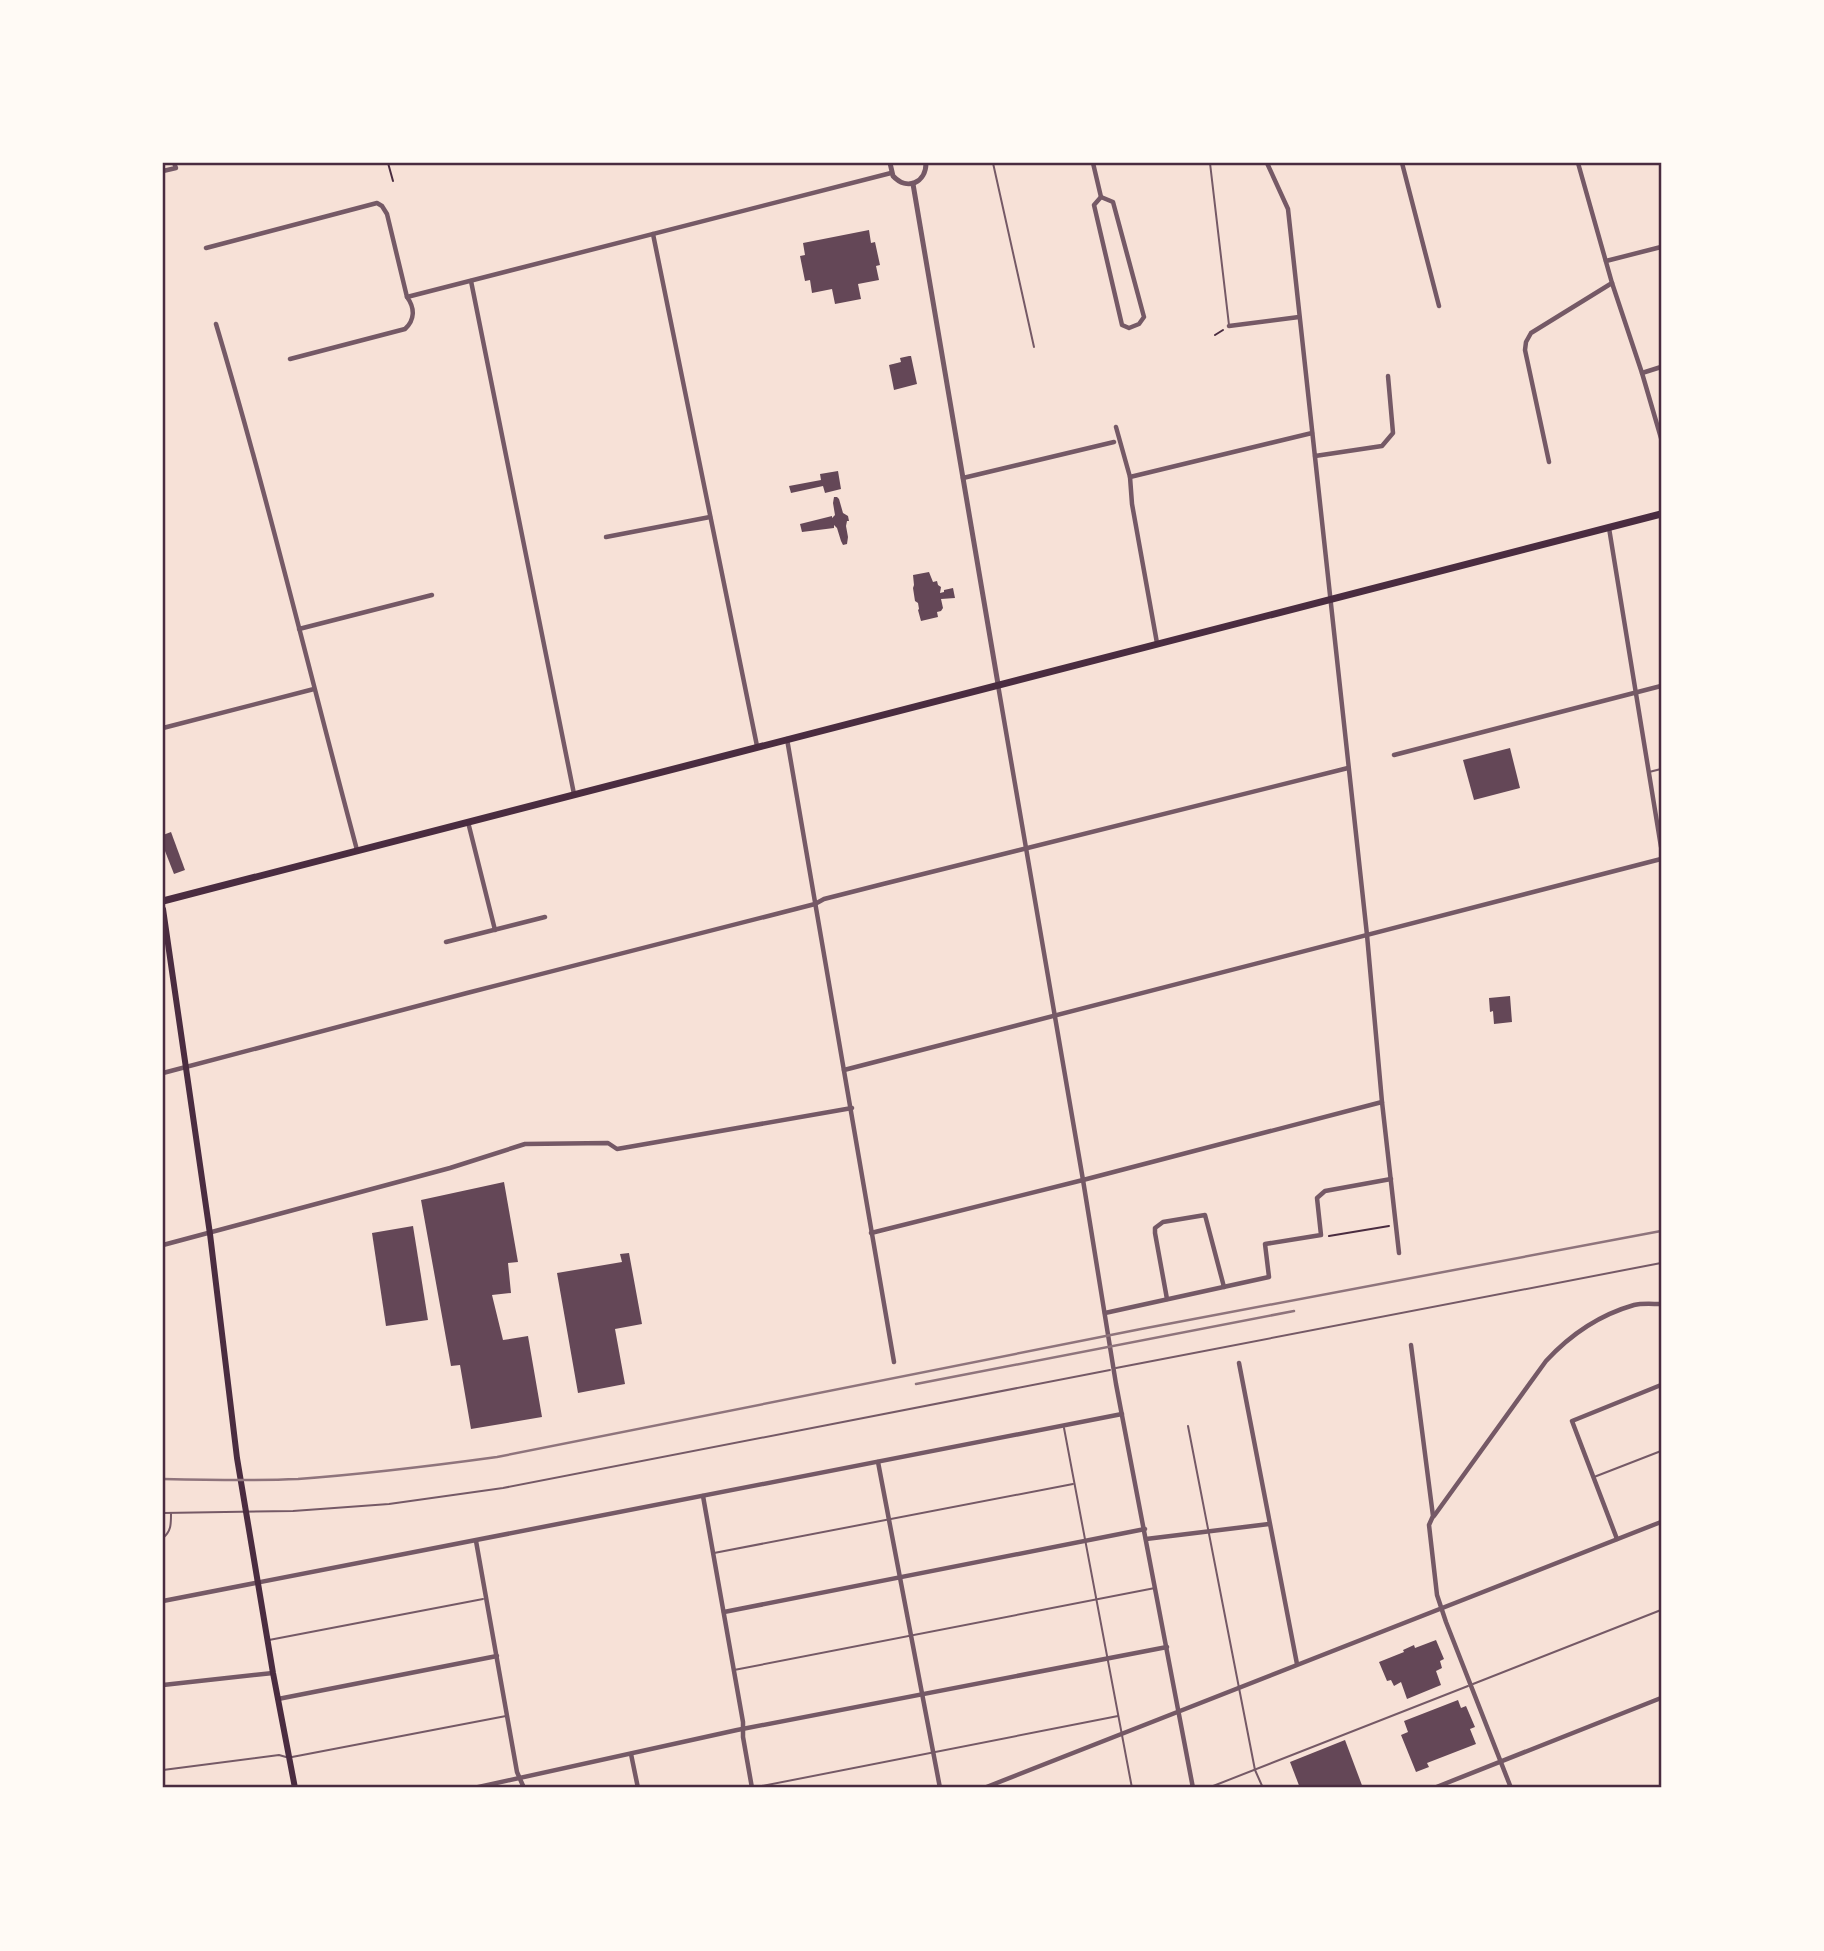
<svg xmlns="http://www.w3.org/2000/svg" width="1824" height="1951" font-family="Commissioner,sans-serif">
<rect width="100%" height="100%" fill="#f7e1d7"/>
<g fill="#644757">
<polygon points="869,230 871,243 875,242 880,265 876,266 879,280 858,284 861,299 835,304 832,289 812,293 810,280 805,281 800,256 805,255 803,243"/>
<polygon points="909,356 911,356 917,384 894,390 889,365 901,362 900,358"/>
<polygon points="838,471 841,489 825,493 823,486 791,493 789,486 821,480 820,474"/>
<polygon points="834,497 837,497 839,499 843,513 848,516 849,521 847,521 846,526 848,537 847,544 843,545 841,541 837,528 834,525 834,528 802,532 800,524 832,516 832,518 835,515 833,503"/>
<polygon points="929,572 933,582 937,581 938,585 941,587 940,593 944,592 944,590 953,588 955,598 941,599 943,608 941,611 937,612 938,617 921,621 918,610 919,609 918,603 915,601 913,588 914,585 913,575"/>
<polygon points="1510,748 1520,788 1474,800 1463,760"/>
<polygon points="171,832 185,870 174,874 163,846 163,835"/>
<polygon points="1510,996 1512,1022 1494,1024 1493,1011 1490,1012 1489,998"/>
<polygon points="504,1182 518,1262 508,1263 511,1293 492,1295 503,1340 528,1336 542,1417 471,1429 460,1365 451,1366 421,1200"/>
<polygon points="413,1226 428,1320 386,1326 372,1233"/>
<polygon points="629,1253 642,1324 615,1329 625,1384 578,1393 557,1273 622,1262 620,1254"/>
<polygon points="1436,1640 1444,1659 1440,1661 1442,1668 1436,1671 1441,1685 1407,1699 1401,1682 1394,1686 1391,1680 1387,1681 1379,1662 1404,1652 1403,1650 1414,1645 1415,1648"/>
<polygon points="1458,1700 1461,1708 1466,1706 1475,1727 1470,1729 1476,1744 1427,1763 1429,1767 1416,1772 1401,1735 1408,1732 1404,1721"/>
<polygon points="1345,1740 1363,1788 1300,1788 1290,1762"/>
</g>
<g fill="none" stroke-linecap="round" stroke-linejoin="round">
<g stroke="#4a2c40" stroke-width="2">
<polyline points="388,163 393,181"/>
<polyline points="1215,335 1223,330"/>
<polyline points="1329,1236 1389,1226"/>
</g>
<g stroke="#755966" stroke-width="2">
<polyline points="993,163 1034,347"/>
<polyline points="1210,163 1229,325"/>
<polyline points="1649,772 1661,769"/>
<polyline points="1116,1368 1661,1263"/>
<polyline points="1188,1426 1255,1770 1263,1788"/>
<polyline points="1064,1428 1132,1788"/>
<polyline points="1594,1477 1661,1451"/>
<polyline points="163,1513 293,1511 389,1504 503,1488 1110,1370"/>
<path d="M163,1538C171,1531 171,1525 171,1514"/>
<polyline points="714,1553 1073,1484"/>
<polyline points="269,1640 483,1599"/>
<polyline points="734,1670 1155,1588"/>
<polyline points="1473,1684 1661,1610"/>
<polyline points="292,1757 506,1716"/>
<polyline points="163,1770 279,1755 286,1757"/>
<polyline points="752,1788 1118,1716"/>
<polyline points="1208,1788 1468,1686"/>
<polyline points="1658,1788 1661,1787"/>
</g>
<g stroke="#755966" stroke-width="4.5">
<polyline points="1093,163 1101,197"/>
<polyline points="1267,163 1288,209 1367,935 1382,1102 1399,1253"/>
<polyline points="1402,163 1439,306"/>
<polyline points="1578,163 1612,283 1642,373 1661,438"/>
<polyline points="163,171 176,168 174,163"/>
<polygon points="1101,197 1113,202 1144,317 1139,324 1129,328 1122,325 1094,205"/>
<polyline points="653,234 757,746"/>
<path d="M206,248L377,203L382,206L387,214L407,297C415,308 415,320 405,329L290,359"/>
<polyline points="1606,261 1661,247"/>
<polyline points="471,281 574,794"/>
<polyline points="407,297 891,173"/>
<path d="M216,324C268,498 310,675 357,850"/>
<polyline points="1229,326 1299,317"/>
<polyline points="1642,373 1661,367"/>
<polyline points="1116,427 1130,477 1132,504 1157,643"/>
<polyline points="1315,456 1382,446 1393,433 1388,376"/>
<polyline points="1549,462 1525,350 1526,342 1531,333 1612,283"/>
<polyline points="1130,477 1312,433"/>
<polyline points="963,478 1114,442"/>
<polyline points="1609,528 1661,847"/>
<polyline points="606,537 710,517"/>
<polyline points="299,629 432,595"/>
<polyline points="998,685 1083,1180 1116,1384 1193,1788"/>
<polyline points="163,728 314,689"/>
<polyline points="787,739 894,1362"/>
<polyline points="1394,755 1661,686"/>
<polyline points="468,822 495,930"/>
<polyline points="446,942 545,917"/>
<polyline points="844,1070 1661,859"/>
<polyline points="163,1073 467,993 815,904 824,899 883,884 1348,768"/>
<polyline points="871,1233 1083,1180 1382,1102"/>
<polyline points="163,1245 450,1168 525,1144 608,1143 617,1149 852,1108"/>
<polyline points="1167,1299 1155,1233 1155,1228 1163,1222 1205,1215 1224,1287"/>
<polyline points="1105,1313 1269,1277 1265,1244 1321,1235 1317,1198 1325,1191 1391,1179"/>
<polyline points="1411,1345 1433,1516 1429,1525 1437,1595 1446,1622 1511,1788"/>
<polyline points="1239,1363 1297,1664"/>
<polyline points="878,1462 940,1788"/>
<polyline points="703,1496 743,1722 743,1737 752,1788"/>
<path d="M1434,1516L1546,1361C1570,1335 1599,1315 1634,1305C1642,1303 1652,1304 1661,1304"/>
<polyline points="1146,1539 1269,1524"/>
<polyline points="1617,1539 1572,1421 1661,1385"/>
<polyline points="476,1541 517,1772 524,1788"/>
<polyline points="163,1601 1122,1414"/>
<polyline points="724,1612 1145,1529"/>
<polyline points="163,1685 273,1673"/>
<polyline points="278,1699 497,1656"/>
<polyline points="631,1754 638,1788"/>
<polyline points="474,1788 737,1730 1167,1647"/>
<polyline points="984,1788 1661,1522"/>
<polyline points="1434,1788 1661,1698"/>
</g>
<g stroke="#755966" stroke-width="5">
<path d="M890,163L893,176C907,191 926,183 926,163"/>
<polyline points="913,184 998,684"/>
</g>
<polyline stroke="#4a2c40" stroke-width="6" points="163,909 210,1234 237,1458 273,1673 295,1788"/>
<polyline stroke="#4a2c40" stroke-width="7" points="163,901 1661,514"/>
<g stroke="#8f747c" stroke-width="2.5">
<polyline points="916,1384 1294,1311"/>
<path d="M163,1479C208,1480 253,1481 298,1479C365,1474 431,1466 497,1457L1141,1329L1661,1231"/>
</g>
</g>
<rect width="1824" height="1951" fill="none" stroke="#fffaf5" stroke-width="329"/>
<rect x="164" y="164" width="1496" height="1622" fill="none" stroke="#4a2c40" stroke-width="2.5"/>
</svg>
